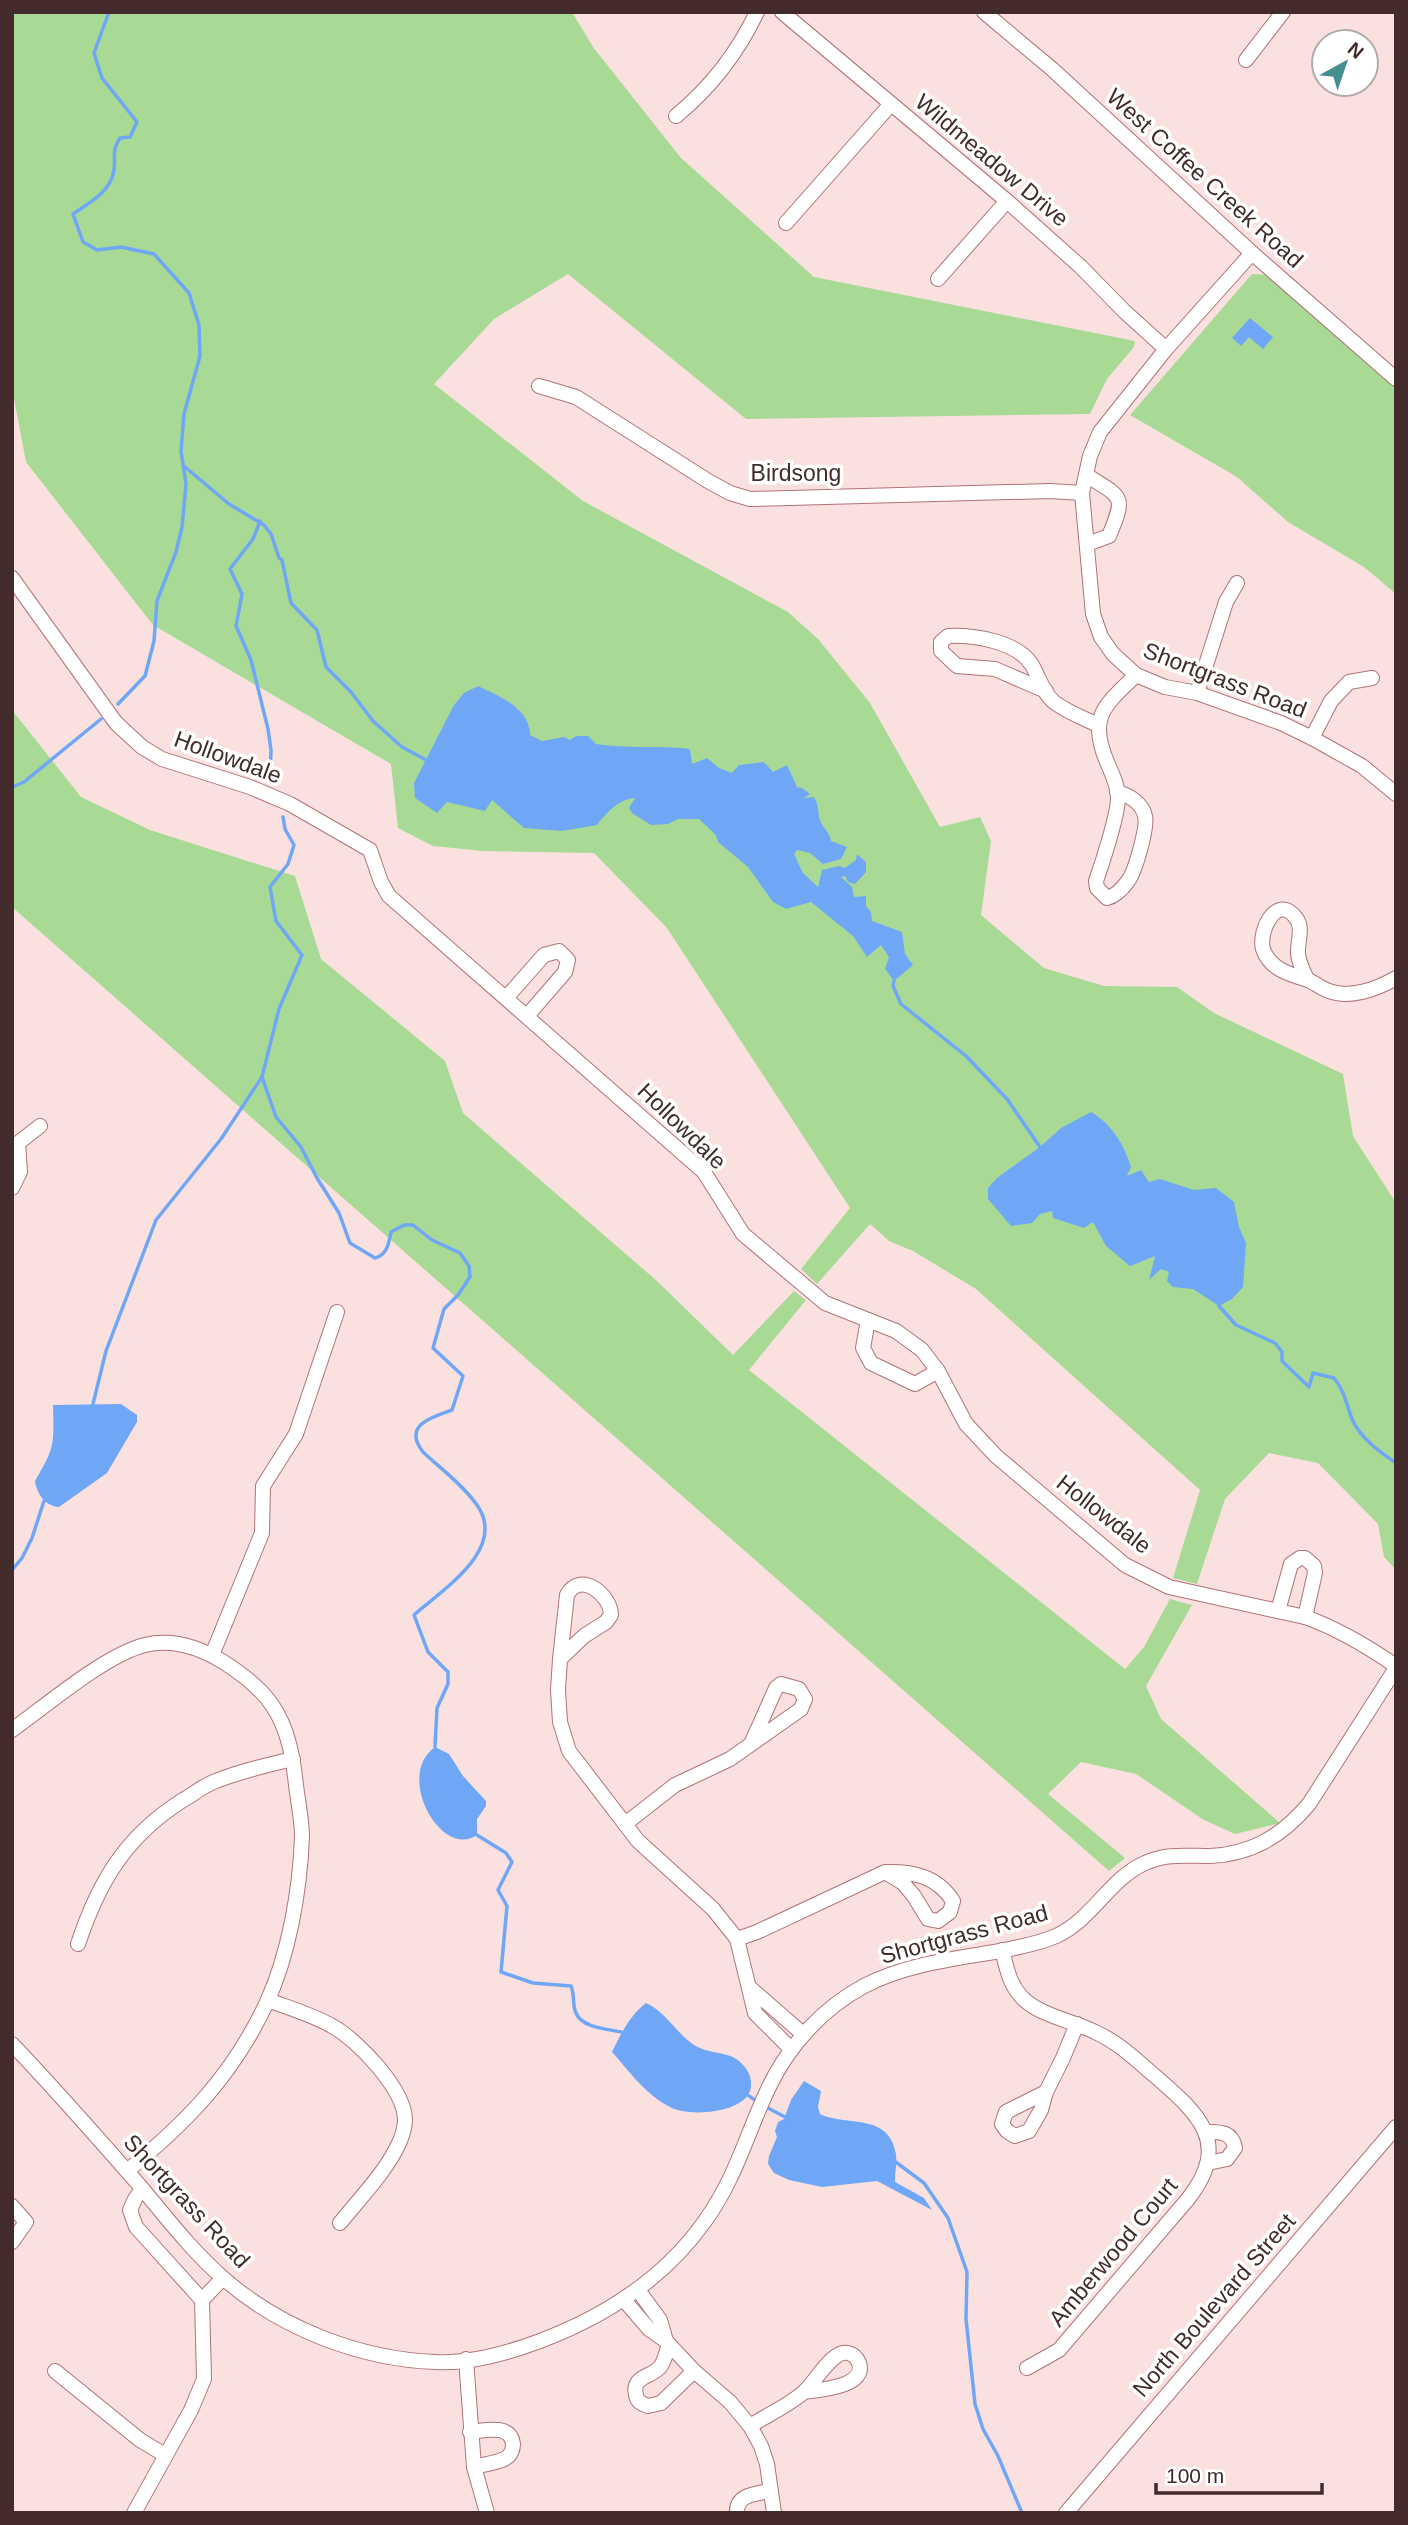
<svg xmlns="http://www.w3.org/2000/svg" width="1408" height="2525" font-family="Helvetica,sans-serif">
<rect width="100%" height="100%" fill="#fbe0e0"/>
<g fill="#a8da96">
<polygon points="12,12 572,12 593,47 681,158 814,277 1135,341 1134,347 1107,379 1090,414 746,419 568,274 494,319 434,384 583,501 788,612 818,639 870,703 940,827 980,817 991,841 981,915 1044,968 1104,986 1177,987 1214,1013 1343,1074 1353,1136 1396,1203 1396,1570 1384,1557 1378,1524 1318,1463 1269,1453 1225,1499 1197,1584 1173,1578 1200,1490 976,1289 913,1251 889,1241 870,1224 817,1284 801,1269 850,1208 667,928 594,853 483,851 433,846 398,828 391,764 153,625 26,462 12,388"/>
<polygon points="1252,274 1270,275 1396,386 1396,594 1364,567 1288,522 1237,477 1130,415"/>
<polygon points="12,710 81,797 150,830 295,876 321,959 445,1061 463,1113 657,1281 733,1355 794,1291 806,1300 749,1370 1125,1669 1144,1647 1170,1599 1192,1605 1146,1686 1161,1719 1280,1823 1235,1834 1204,1820 1136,1774 1081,1762 1048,1794 1125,1858 1109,1871 12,907"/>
</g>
<g fill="#6fa7f6">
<polygon points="1250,318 1273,337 1263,349 1249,337 1241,346 1232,338"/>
<path d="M478,686C499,696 530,708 530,735L542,741L564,737L570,740L576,736H588L596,744C628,749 658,745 690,749L692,764L707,758L719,768L732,773L739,765L764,762L773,772L787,765L797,787L802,788L810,794L804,798L814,797C820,808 817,811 820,820C823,829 830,832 831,841L847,847L841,859L823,864L810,853L797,850L794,854L803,873L818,887L822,870L839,866L845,868L856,860L857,854L866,862V872L855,884L848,882L845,876L841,877L852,887L854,897L866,896V906L871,912L872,921L902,932L905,954L913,965L894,981L885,969L889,957L881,945L867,957L853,936L811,902L786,909L773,902L748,867L718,842L716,835L699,819H678L668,824L651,825L632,813L629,808L635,798C619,799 607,812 597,825L562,831L524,828L492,800L485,811L447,802L437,813L415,798L414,783L454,705L464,693Z"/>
<path d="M1091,1112C1112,1124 1124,1145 1131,1167L1127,1176L1141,1170L1149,1182L1160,1179L1194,1190L1216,1188L1234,1202L1239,1227L1246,1243L1243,1287L1232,1299L1219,1306L1193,1289L1173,1287L1167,1281L1169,1272L1161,1269L1149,1280L1155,1256L1130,1266L1106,1246L1093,1222L1084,1228L1053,1218L1052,1211L1040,1214L1032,1223L1011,1226L988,1199V1188L997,1178L1040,1147L1061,1128Z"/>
<path d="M121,1404L137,1415V1422L107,1473L59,1507C45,1506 37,1494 35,1481C55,1447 54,1445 53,1405Z"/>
<path d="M435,1747L449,1754L463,1776L486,1801V1806L477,1819V1835C442,1860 394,1776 435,1747Z"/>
<path d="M646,2003C666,2012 676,2033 694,2045C708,2054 727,2051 739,2061C747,2068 751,2075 751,2084C753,2113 689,2118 670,2107C646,2095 629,2071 612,2052C620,2035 631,2014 646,2003Z"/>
<path d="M804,2081L821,2091L818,2107L820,2114C847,2127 889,2112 896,2154C897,2163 895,2173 895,2182L924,2198L932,2210L877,2181L822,2187L789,2180L774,2173L768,2164L769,2156L777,2137L775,2131L778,2122L784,2119L791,2100Z"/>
</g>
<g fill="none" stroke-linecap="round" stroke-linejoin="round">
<g stroke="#6fa7f6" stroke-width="3.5">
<path d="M109,12L94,53L102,78L137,122L130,137L120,138C111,152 116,155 114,170C111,192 89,203 73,214L83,242L97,250L121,247L154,254L189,293L199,325L200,356L184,414L181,451L186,484L182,527L176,552L157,601L154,641L145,676L118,704"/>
<polyline points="185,467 229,504 264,525 271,534 279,558 282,560 291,603 317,630 326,667 351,692 373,721 402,747 426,760"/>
<polyline points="260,521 253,539 230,569 242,594 236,626 251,660 268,729 271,750 270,778"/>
<polyline points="12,787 24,782 101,719"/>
<polyline points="894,981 893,986 901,1004 966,1056 1007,1099 1040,1147"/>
<path d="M262,1077L276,1117L301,1147L317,1178L339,1213L350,1243L375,1258C387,1255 389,1243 391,1232L404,1225H413L432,1240L460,1253L469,1266L470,1277L458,1295L444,1309L433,1348L463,1376L452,1410C432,1417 402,1425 423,1452C441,1469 463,1485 477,1505C508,1549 442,1590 414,1615L428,1652L448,1672V1684L437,1708L435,1747"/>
<path d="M1219,1306L1236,1325L1275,1343L1282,1352V1361L1309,1387L1313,1373L1334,1378C1345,1392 1346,1403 1352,1419C1360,1438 1380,1452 1396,1463"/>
<polyline points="93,1404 106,1351 156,1220 221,1139 262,1077 279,1009 302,955 276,921 270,887 288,864 294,845 285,829 283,817"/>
<polyline points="12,1570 22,1558 32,1538 44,1501"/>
<path d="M477,1835L506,1853L512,1862L498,1890L507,1906L501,1972L533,1983L571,1986C575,1995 572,2005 576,2013C582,2028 608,2029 621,2032"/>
<polyline points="749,2096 758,2102"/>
<polyline points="764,2106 789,2119"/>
<polyline points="893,2160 924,2183 948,2218 967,2272 966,2319 975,2404 983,2429 998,2456 1022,2513"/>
</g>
<g stroke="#af7476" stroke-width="16">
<g id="minor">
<polyline points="782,12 1007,201 1081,267 1124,311 1166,349"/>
<polyline points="984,12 1052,69 1252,253 1396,379"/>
<polyline points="1246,60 1283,12"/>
<path d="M676,116C710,88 738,52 757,12"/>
<polyline points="786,223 891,104"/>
<polyline points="1252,253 1166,349 1100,432 1090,456 1082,493 1093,614 1101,637 1113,654 1136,675 1165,687 1197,693 1281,723 1312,738 1362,766 1396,794"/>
<polyline points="938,279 1007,201"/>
<polyline points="539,386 576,397 708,481 730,493 750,499 1050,491 1082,493"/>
<path d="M1086,475C1123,498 1126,495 1109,536L1087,544"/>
<path d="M12,578L116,723L142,747L162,759L250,787L290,804L370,850L381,882L389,896L704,1172L743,1234L825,1303L896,1331L922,1350L938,1371L966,1424L996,1456L1125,1565L1169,1587L1305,1617C1339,1629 1367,1646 1396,1666"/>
<path d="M1046,691L995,669L957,666L941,651V642L948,636C973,635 1017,641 1032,665C1039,677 1043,693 1054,702C1067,712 1083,718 1098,725"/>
<polyline points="1197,693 1226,602 1237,583"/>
<polyline points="1312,738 1331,701 1349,682 1372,678"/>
<path d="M1117,792C1129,795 1142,803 1145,816C1148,827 1135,872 1128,881C1123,888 1116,896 1107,898L1097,888L1096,881C1102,864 1118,815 1118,798C1118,785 1112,774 1107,762C1088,717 1104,706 1136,675"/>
<path d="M1307,979C1303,971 1299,963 1298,954C1297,942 1304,928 1296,918C1278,893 1258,929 1263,949C1269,968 1288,974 1305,979C1313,981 1320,988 1329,991C1350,999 1377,989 1396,978"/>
<polyline points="506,998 544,955 559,951 568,960 565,972 527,1016"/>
<polyline points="12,1188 20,1172 18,1143 40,1126"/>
<polyline points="868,1320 863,1348 871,1363 915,1384 938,1371"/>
<polyline points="1278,1611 1291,1564 1300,1558 1305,1558 1314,1566 1315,1573 1305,1617"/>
<polyline points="212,1655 262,1533 263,1486 296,1434 337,1312"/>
<path d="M560,1659L567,1595C580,1570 611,1595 611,1615L606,1622L584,1636L560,1659L558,1690L560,1722L569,1751L638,1841L713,1909L737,1939L755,2013L791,2049"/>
<path d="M12,1730C47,1705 105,1655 145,1645C174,1638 201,1648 225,1663C242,1674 260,1687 272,1705C288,1728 293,1757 296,1785C298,1802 302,1820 302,1837C300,1890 289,1954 267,2002C233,2075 188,2121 127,2171"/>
<polyline points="625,1824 675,1785 730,1759 801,1709 805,1699 799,1689 781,1684 776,1688 751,1744"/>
<path d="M737,1939L757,1932L885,1872C912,1871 937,1876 953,1901L950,1912L938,1921L928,1919L914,1896L903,1883L885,1872"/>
<path d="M78,1944C99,1881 126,1836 183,1800C194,1794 204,1785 216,1781C241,1771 267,1765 293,1759"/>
<path d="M1002,1950C1007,1970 1010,1988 1027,2002C1046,2017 1073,2021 1095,2032C1118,2042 1136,2060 1155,2076C1199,2114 1232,2143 1188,2199L1059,2350L1027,2368"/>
<polyline points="749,1987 803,2034"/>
<path d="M268,2000C289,2008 313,2015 332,2026C358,2040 405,2090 405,2120C405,2126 402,2136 400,2141C387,2171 360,2198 340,2223"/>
<path d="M12,2044C56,2090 98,2138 140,2186C166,2217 192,2251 223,2278C280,2328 359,2359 435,2362C470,2364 508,2353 540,2341C606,2316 664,2279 705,2221C737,2176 746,2135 769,2087C789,2045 823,2008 864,1986C906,1964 954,1959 1000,1951C1019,1947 1038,1944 1056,1936C1093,1919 1109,1879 1145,1863C1166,1853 1187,1856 1210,1856C1252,1854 1282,1836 1309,1804L1396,1668"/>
<polyline points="1046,2092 1006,2112 1002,2124 1007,2131 1015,2136 1029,2131 1041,2110 1046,2092 1063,2058 1077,2024"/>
<path d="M1205,2132C1220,2132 1232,2131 1235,2148L1227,2159L1208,2163"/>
<polyline points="142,2189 135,2199 130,2210 136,2227 202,2300"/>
<polyline points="12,2206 26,2222 12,2242"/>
<polyline points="638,2290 660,2320 666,2341"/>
<polyline points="624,2300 649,2329 666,2341 694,2371 730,2402 750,2426 761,2446 767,2464 774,2513"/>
<path d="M669,2345C666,2352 665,2361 660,2367C652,2377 631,2376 636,2395C637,2402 642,2404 648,2406L661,2403L694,2371"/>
<polyline points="466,2359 474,2467 487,2513"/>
<polyline points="55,2371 140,2440 165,2455"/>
<path d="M750,2426C767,2415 790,2405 805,2391C815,2382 833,2349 848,2353C853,2354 857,2358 859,2363C867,2387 819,2390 804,2392"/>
<path d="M470,2432C483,2431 511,2423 513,2444C513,2449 511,2455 506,2458C498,2463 484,2464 474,2467"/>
<polyline points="134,2513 191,2410 204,2379 202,2300 223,2278"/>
<path d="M737,2513C736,2494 756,2494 771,2491"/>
<polyline points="1066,2513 1396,2127"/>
</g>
</g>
<use href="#minor" stroke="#fff" stroke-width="14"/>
</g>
<g text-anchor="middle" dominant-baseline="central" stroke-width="7" stroke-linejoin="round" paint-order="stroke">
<g font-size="23" fill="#432b2b" stroke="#fff">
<text transform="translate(992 160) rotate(40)">Wildmeadow Drive</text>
<text transform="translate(1205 178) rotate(42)">West Coffee Creek Road</text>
<text x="796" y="473">Birdsong</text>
<text transform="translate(1225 680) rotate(21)">Shortgrass Road</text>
<text transform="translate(228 757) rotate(20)">Hollowdale</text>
<text transform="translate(682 1126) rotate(44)">Hollowdale</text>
<text transform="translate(1104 1514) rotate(38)">Hollowdale</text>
<text transform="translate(964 1934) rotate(-15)">Shortgrass Road</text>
<text transform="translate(187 2201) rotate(47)">Shortgrass Road</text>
<text transform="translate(1113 2252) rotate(-50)">Amberwood Court</text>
<text transform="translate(1214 2305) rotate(-49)">North Boulevard Street</text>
</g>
</g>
<rect width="1408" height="2525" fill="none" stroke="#432b2b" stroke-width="28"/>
<g transform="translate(1345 63) rotate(40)"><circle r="33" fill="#ffffff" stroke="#b4aaaa" stroke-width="2"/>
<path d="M0-5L12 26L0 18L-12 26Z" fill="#458d8f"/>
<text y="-10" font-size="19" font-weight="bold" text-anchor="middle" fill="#432b2b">N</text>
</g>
<path d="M1156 2483v10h166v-10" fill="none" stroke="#432b2b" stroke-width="3.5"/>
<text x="1166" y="2483" font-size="21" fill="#432b2b" stroke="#ffffff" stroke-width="5" paint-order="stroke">100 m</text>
</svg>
